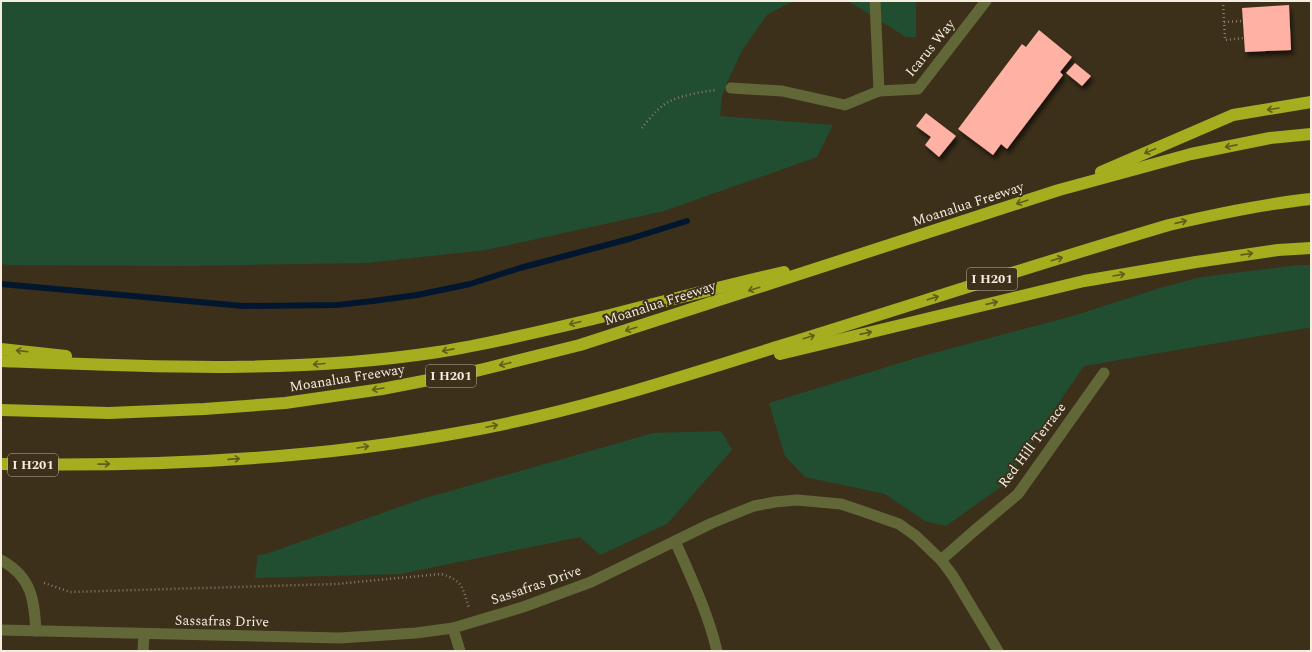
<svg xmlns="http://www.w3.org/2000/svg" width="1312" height="652" font-family="Spectral,serif">
<defs>
<filter id="shadow"><feDropShadow dx="2.5" dy="4.5" stdDeviation="2" flood-color="#0009"/></filter>
</defs>
<rect width="100%" height="100%" fill="#3c301a"/>
<g fill="#214e30">
<polygon points="1,1 797,1 787,4 767,15 743,49 728,80 722,96 720,116 833,125 817,157 664,211 486,250 366,263 184,266 9,265 1,264"/>
<polygon points="848,1 916,1 916,37 906,37"/>
<polygon points="1298,265 1311,265 1311,329 1306,328 1084,366 1002,486 946,526 925,521 885,494 805,477 785,456 769,403 926,355 1073,316 1160,288 1201,277"/>
<polygon points="721,431 732,450 667,524 600,555 580,537 400,574 255,578 258,555 266,554 422,499 653,433"/>
</g>
<g fill="none" stroke-linecap="round" stroke-linejoin="round">
<polyline stroke="#02172f" stroke-width="6" points="1,284 243,306 337,305 373,301 417,295 470,284 520,268 629,239 687,221"/>
</g>
<g fill="#ffb1a3" filter="url(#shadow)">
<polygon points="1289,5 1291,50 1245,52 1242,8"/>
<polygon points="1039,30 1072,57 1060,72 1063,75 1007,149 1001,144 993,155 958,129 1022,44 1026,47"/>
<polygon points="1075,63 1091,76 1082,86 1066,73"/>
<polygon points="926,113 956,136 939,157 925,145 931,137 916,126"/>
</g>
<g fill="none" stroke-linecap="round" stroke-linejoin="round">
<g stroke="#887d6b" stroke-width="2.5" stroke-dasharray="1 3" stroke-linecap="butt">
<polyline points="1223,1 1225,40 1244,38"/>
<polyline points="1224,22 1243,21"/>
<path d="M642,128C649,119 658,108 668,102C679,96 704,91 717,90"/>
<path d="M44,583L70,592L336,584L441,574C464,581 462,587 469,608"/>
</g>
<g stroke="#626737" stroke-width="11">
<polyline points="731,88 782,91 845,105 879,91"/>
<path d="M1,560C32,577 34,599 36,631"/>
</g>
<g stroke="#626737" stroke-width="11">
<polyline points="875,1 879,91 918,89 986,1"/>
<path d="M675,541C691,577 708,613 717,651"/>
<polyline points="941,560 974,531 1018,494 1104,373"/>
<polyline points="453,628 460,651"/>
<polyline points="1,630 340,638 416,633 453,628 523,607 591,582 712,523 734,514 754,506 775,502 797,500 841,504 859,510 899,524 916,536 941,560 953,576 998,651"/>
<polyline points="143,651 144,634"/>
</g>
<g stroke="#a4ae1e" stroke-width="12">
<polyline points="1101,172 1233,115 1311,102"/>
<polyline points="1,349 66,356"/>
<polyline points="780,354 1084,281 1196,262 1278,250 1311,248"/>
<path d="M1,361C147,367 294,374 438,352C495,343 550,329 606,316C665,301 724,286 784,272"/>
<polyline points="1,410 109,413 204,409 285,403 382,389 480,370 580,345 1059,190 1191,154 1270,138 1311,134"/>
<path d="M1,464C155,467 311,460 463,432C572,413 678,378 783,345C912,305 1040,263 1169,225C1216,214 1263,204 1311,199"/>
</g>
</g>
<defs><path id="oneway-shaft" d="M-6 0H5M1.5-3L5.5 0L1.5 3" fill="none" stroke-width="1.6" stroke-linecap="round" stroke-linejoin="round"/></defs>
<g stroke="#605c1b">
<use href="#oneway-shaft" transform="translate(1273 109) rotate(171)"/>
<use href="#oneway-shaft" transform="translate(1231 146) rotate(169)"/>
<use href="#oneway-shaft" transform="translate(1150 151) rotate(157)"/>
<use href="#oneway-shaft" transform="translate(1022 202) rotate(162)"/>
<use href="#oneway-shaft" transform="translate(1181 222) rotate(-13)"/>
<use href="#oneway-shaft" transform="translate(1247 254) rotate(-8)"/>
<use href="#oneway-shaft" transform="translate(1057 259) rotate(-17)"/>
<use href="#oneway-shaft" transform="translate(1119 275) rotate(-10)"/>
<use href="#oneway-shaft" transform="translate(754 289) rotate(162)"/>
<use href="#oneway-shaft" transform="translate(933 298) rotate(-17)"/>
<use href="#oneway-shaft" transform="translate(992 303) rotate(-13)"/>
<use href="#oneway-shaft" transform="translate(575 323) rotate(166)"/>
<use href="#oneway-shaft" transform="translate(631 329) rotate(162)"/>
<use href="#oneway-shaft" transform="translate(866 333) rotate(-13)"/>
<use href="#oneway-shaft" transform="translate(809 337) rotate(-17)"/>
<use href="#oneway-shaft" transform="translate(448 350) rotate(169)"/>
<use href="#oneway-shaft" transform="translate(22 351) rotate(-173)"/>
<use href="#oneway-shaft" transform="translate(319 364) rotate(175)"/>
<use href="#oneway-shaft" transform="translate(505 364) rotate(166)"/>
<use href="#oneway-shaft" transform="translate(378 389) rotate(171)"/>
<use href="#oneway-shaft" transform="translate(492 426) rotate(-12)"/>
<use href="#oneway-shaft" transform="translate(363 447) rotate(-9)"/>
<use href="#oneway-shaft" transform="translate(234 459) rotate(-4)"/>
<use href="#oneway-shaft" transform="translate(104 464) rotate(-1)"/>
</g>
<g text-anchor="middle" dominant-baseline="central" stroke-width="4" stroke-linejoin="round" paint-order="stroke">
<g fill="#3c301a" stroke="#beb4a5" stroke-width="1">
<rect x="967" y="268" width="50" height="22" rx="3"/>
<rect x="426" y="365" width="50" height="22" rx="3"/>
<rect x="8" y="454" width="50" height="22" rx="3"/>
</g>
<g font-size="13" font-weight="bold" fill="#f5ede0">
<text x="992" y="279">I H201</text>
<text x="451" y="376">I H201</text>
<text x="33" y="465">I H201</text>
</g>
<g font-size="14" fill="#f5ede0" stroke="#3c301a">
<text transform="translate(930 48) rotate(-51)">Icarus Way</text>
<text transform="translate(968 204) rotate(-18)">Moanalua Freeway</text>
<text transform="translate(660 303) rotate(-18)">Moanalua Freeway</text>
<text transform="translate(347 378) rotate(-9)">Moanalua Freeway</text>
<text transform="translate(1032 445) rotate(-53)">Red Hill Terrace</text>
<text transform="translate(536 585) rotate(-19)">Sassafras Drive</text>
<text transform="translate(222 621) rotate(1)">Sassafras Drive</text>
</g>
</g>
<rect width="1312" height="652" fill="none" stroke="#f5ede0" stroke-width="4"/>
</svg>
